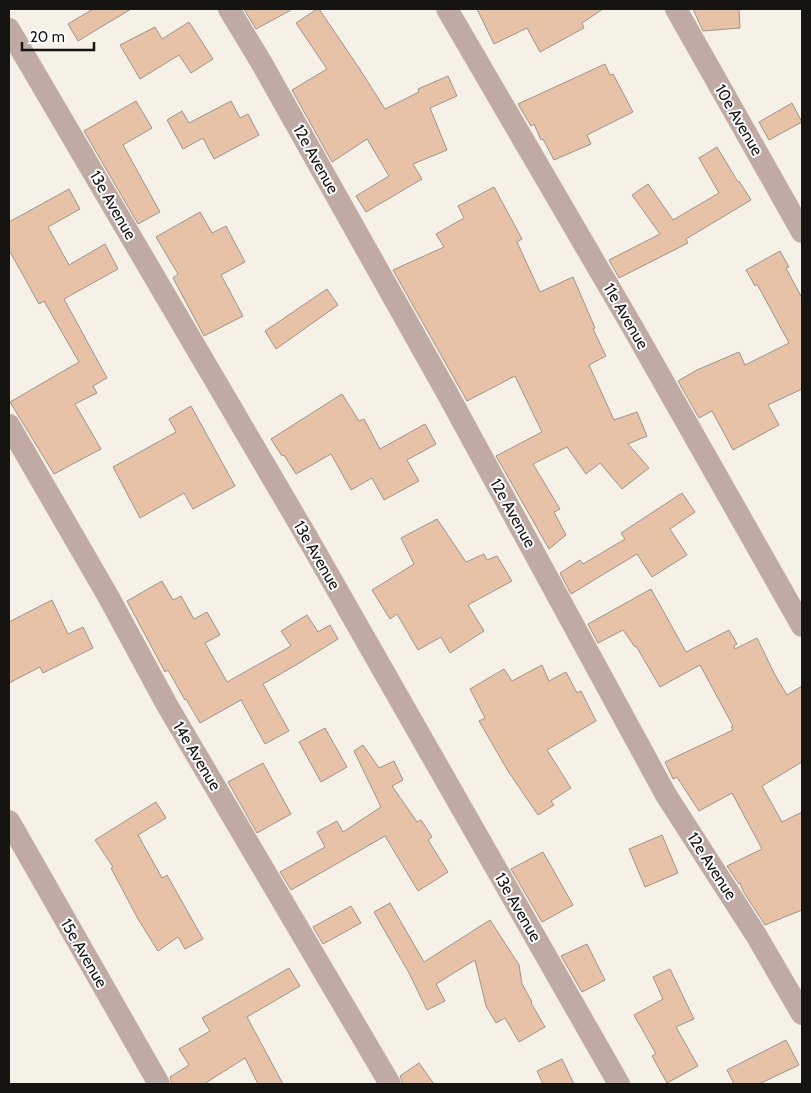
<svg xmlns="http://www.w3.org/2000/svg" width="811" height="1093" font-family="Cabin,sans-serif">
<rect width="100%" height="100%" fill="#f6f1e6"/>
<g fill="#e8c2a6" stroke="#9d948d">
<polygon points="93,9 131,9 78,41 68,24"/>
<polygon points="244,9 293,9 256,29"/>
<polygon points="317,9 319,9 359,68 385,109 419,92 418,89 448,76 457,96 430,108 447,150 413,164 422,179 366,212 356,196 389,176 367,139 332,162 292,90 327,69 296,23"/>
<polygon points="477,9 603,9 582,23 584,28 540,52 527,28 494,44"/>
<polygon points="693,9 739,9 740,28 703,31"/>
<polygon points="189,22 213,59 191,73 179,55 140,79 120,45 155,27 162,39"/>
<polygon points="605,64 610,75 613,74 633,112 587,135 591,144 554,160 543,139 541,140 534,124 531,126 518,104"/>
<polygon points="136,101 152,128 123,145 160,212 138,224 84,131"/>
<polygon points="231,101 240,118 248,114 259,135 214,159 203,138 183,149 167,120 182,111 189,123"/>
<polygon points="792,103 802,122 769,140 759,122"/>
<polygon points="717,147 738,182 739,181 751,200 686,239 688,243 619,278 609,260 660,234 632,195 648,184 673,220 719,193 699,158"/>
<polygon points="494,187 522,239 517,242 540,292 573,277 595,328 593,329 606,356 589,365 614,420 637,412 647,436 628,444 649,468 622,489 600,463 586,474 567,447 533,464 560,509 554,512 566,535 549,549 496,456 542,432 515,376 467,401 393,270 444,247 436,234 464,218 458,206"/>
<polygon points="69,189 80,209 48,227 69,265 105,244 118,269 64,299 107,378 93,386 97,393 75,404 101,449 54,474 10,402 79,362 44,301 39,304 9,250 9,222"/>
<polygon points="200,212 212,233 226,226 245,262 221,275 243,316 204,336 173,278 178,274 156,237"/>
<polygon points="780,251 789,267 786,268 802,298 802,389 768,405 779,425 733,450 712,411 699,418 678,381 697,370 739,352 745,365 789,343 757,284 755,286 746,270"/>
<polygon points="327,289 338,305 276,349 265,331"/>
<polygon points="342,394 359,421 364,419 380,449 425,424 436,444 407,460 419,481 384,500 372,478 351,490 331,454 296,474 284,455 282,456 271,439"/>
<polygon points="191,406 235,486 193,509 184,493 140,518 113,467 176,432 169,419"/>
<polygon points="682,493 695,512 670,529 687,555 652,577 637,554 571,594 560,573 580,560 583,564 625,539 621,533"/>
<polygon points="437,519 466,562 484,554 487,560 497,556 512,581 468,605 484,631 450,653 441,637 418,650 397,614 390,619 372,590 414,564 401,538"/>
<polygon points="162,581 173,600 181,596 194,619 207,612 220,635 205,643 227,682 291,646 281,631 307,615 318,632 330,625 338,639 296,665 263,684 289,731 265,744 241,700 200,723 186,699 185,700 168,670 165,672 127,601"/>
<polygon points="651,589 686,652 729,630 737,644 734,646 735,649 757,638 775,675 787,695 802,686 802,762 762,786 782,822 802,812 802,910 765,925 743,891 740,883 739,884 727,866 762,849 732,793 699,811 677,777 673,779 665,762 733,730 731,727 733,726 700,665 660,687 636,646 635,647 623,630 598,643 588,624"/>
<polygon points="52,600 68,634 83,627 93,648 43,673 40,667 9,683 9,622"/>
<polygon points="542,665 549,681 566,672 577,693 581,691 596,721 547,750 571,788 551,801 554,805 538,815 508,771 479,721 485,718 470,689 504,669 512,681"/>
<polygon points="325,728 347,767 321,782 299,742"/>
<polygon points="363,745 379,768 394,761 403,780 392,786 417,822 421,820 432,837 428,840 448,872 418,891 385,836 291,890 280,872 325,847 317,832 337,821 343,832 381,807 354,751"/>
<polygon points="263,763 291,814 257,833 228,782"/>
<polygon points="156,802 166,818 138,835 162,878 167,875 203,939 185,949 178,937 158,951 138,919 111,868 113,867 95,840"/>
<polygon points="662,835 678,873 645,887 629,849"/>
<polygon points="543,852 573,905 542,922 511,869"/>
<polygon points="390,903 424,962 490,920 519,965 522,984 532,1002 531,1003 545,1027 519,1042 505,1018 496,1023 486,1006 475,960 436,984 445,1001 427,1010 409,973 374,912"/>
<polygon points="351,906 361,923 323,944 313,927"/>
<polygon points="587,944 605,980 582,992 561,956"/>
<polygon points="289,968 300,986 247,1017 283,1084 258,1084 245,1058 204,1084 172,1084 170,1077 189,1065 179,1049 210,1031 202,1018"/>
<polygon points="670,969 694,1019 676,1027 698,1066 667,1083 652,1056 656,1054 634,1015 663,999 653,977"/>
<polygon points="786,1040 799,1065 759,1084 734,1084 727,1070"/>
<polygon points="562,1059 574,1084 543,1084 537,1071"/>
<polygon points="419,1063 434,1084 403,1084 400,1076"/>
</g>
<g fill="none" stroke-linecap="round" stroke-linejoin="round">
<g stroke="#bfaaa4" stroke-width="22">
<polyline points="229,9 261,62 446,391 666,795 756,935 802,1014"/>
<polyline points="447,9 633,328 802,626"/>
<polyline points="676,9 802,232"/>
<polyline points="9,29 307,537 619,1084"/>
<polyline points="9,425 108,596 167,705 390,1084"/>
<polyline points="9,821 159,1084"/>
</g>
</g>
<g text-anchor="middle" dominant-baseline="central" stroke-width="4" stroke-linejoin="round" paint-order="stroke">
<g font-size="16" fill="#161411" stroke="#fff">
<text transform="translate(739 120) rotate(60)">10e Avenue</text>
<text transform="translate(316 159) rotate(61)">12e Avenue</text>
<text transform="translate(113 205) rotate(60)">13e Avenue</text>
<text transform="translate(626 316) rotate(60)">11e Avenue</text>
<text transform="translate(513 513) rotate(61)">12e Avenue</text>
<text transform="translate(317 555) rotate(60)">13e Avenue</text>
<text transform="translate(197 756) rotate(59)">14e Avenue</text>
<text transform="translate(712 866) rotate(57)">12e Avenue</text>
<text transform="translate(518 907) rotate(60)">13e Avenue</text>
<text transform="translate(84 953) rotate(60)">15e Avenue</text>
</g>
</g>
<rect width="811" height="1093" fill="none" stroke="#161411" stroke-width="20"/>
<path d="M22 42v8h72v-8" fill="none" stroke="#161411" stroke-width="2.5"/>
<text x="30" y="42" font-size="15" fill="#161411" stroke="#ffffff" stroke-width="4" paint-order="stroke">20 m</text>
</svg>
